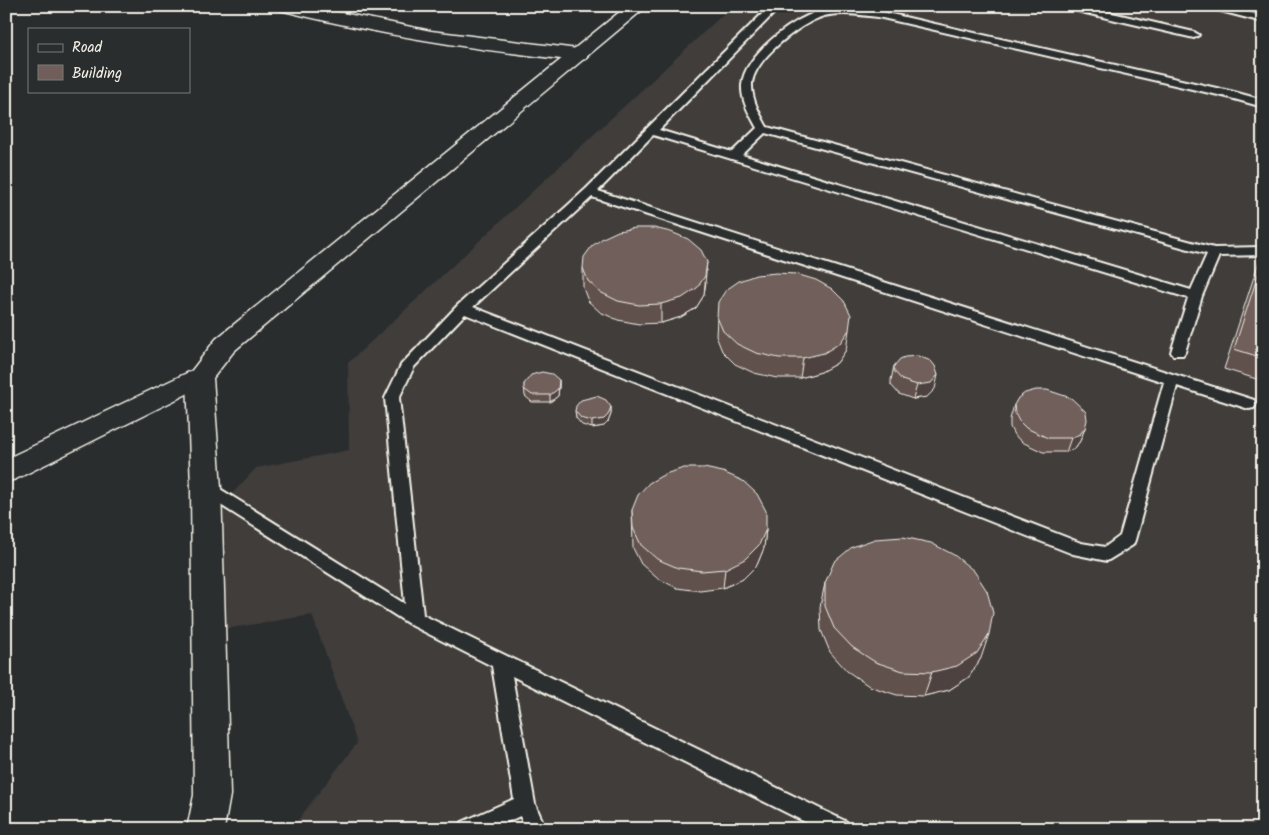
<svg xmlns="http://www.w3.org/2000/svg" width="1269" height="835" font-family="Kalam,sans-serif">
<rect width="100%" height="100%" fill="#2a2d2e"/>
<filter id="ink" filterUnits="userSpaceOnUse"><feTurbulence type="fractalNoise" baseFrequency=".02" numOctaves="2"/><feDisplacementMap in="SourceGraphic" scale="10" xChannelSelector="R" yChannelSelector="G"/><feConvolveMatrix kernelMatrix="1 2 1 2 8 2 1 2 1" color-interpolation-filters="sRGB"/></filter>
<g filter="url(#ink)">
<polygon fill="#3f3c3b" points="732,6 1263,6 1263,829 291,829 357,743 312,615 219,630 205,523 256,468 349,450 348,363"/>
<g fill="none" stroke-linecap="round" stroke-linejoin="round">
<g stroke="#f4f1e8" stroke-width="4">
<g id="service">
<path d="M770,6H781L659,130L732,152L757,128C750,115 741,101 742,85C743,55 797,15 824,10C842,7 860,9 878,11L1234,92L1263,100V107L1227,97L878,17C861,15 841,12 824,16C801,23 755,58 752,83C751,99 760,114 767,127L1214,248L1263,247V255L1219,256L1202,296L1185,352L1183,355H1173L1171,352L1188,298L653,135L598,191L1254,400L1256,404L1254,408L1249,409L1177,386L1135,540L1133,545L1107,561L1073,554L465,314L414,367L399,398L423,615L847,822L850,829H819L512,676L535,804L546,829H526L520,816L492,829H459L462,822L514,799L492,666L409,624L200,492L198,488L200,484L206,482L212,484L405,604L385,398L401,365L458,305L586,189ZM765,133L1207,254L1191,290L742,155ZM592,197L1164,382L1120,536L1105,547L1081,543L473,307Z"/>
<polygon points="1063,6 1082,6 1194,32 1199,35 1194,38 1068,9"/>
<polygon points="1201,6 1220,6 1263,16 1263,22"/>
</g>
</g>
<g stroke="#f4f1e8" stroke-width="3">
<g id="minor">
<path d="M277,6H308L431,31L578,49L585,51L588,55L585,59L578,61C477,50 378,35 280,10Z"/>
<polygon points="200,368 209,371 213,377 209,383 16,479 6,482 6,459 191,371"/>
</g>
</g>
<g stroke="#f4f1e8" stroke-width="3">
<polygon id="tertiary" points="627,6 647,6 234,351 213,378 221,488 230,795 224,829 187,829 194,795 191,488 187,377 216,339"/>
</g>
<use href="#service" fill="#2a2d2e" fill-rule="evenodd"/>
<use href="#minor" fill="#2a2d2e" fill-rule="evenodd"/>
<use href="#tertiary" fill="#2a2d2e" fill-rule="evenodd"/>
</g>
<g fill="#60514d" stroke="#f4f1e8">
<polygon points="1263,253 1263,381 1224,369 1260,258"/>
<polygon points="583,268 706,282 704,295 696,308 681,317 661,323 639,324 618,320 600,312 588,301 583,288"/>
<polygon points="717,317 846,350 837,363 821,372 800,378 777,378 754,373 735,364 722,351 716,336"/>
<polygon points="894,366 935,389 927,397 913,399 899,394 891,385 891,380"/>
<polygon points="559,380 559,387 558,396 550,402 532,402 525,396 524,384"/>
<polygon points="1014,405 1085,428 1080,441 1075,448 1066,452 1043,452 1022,442 1014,435 1010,427 1010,419"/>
<polygon points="611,407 611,414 608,422 604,426 592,428 582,425 576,418 575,411"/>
<polygon points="632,510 766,529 764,548 757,565 743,579 723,588 700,591 677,588 657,578 641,564 633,548"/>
<polygon points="825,583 981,658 969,677 949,690 924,696 897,695 869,686 847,671 830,652 821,630 820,607"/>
</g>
<g fill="#4e423f" stroke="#f4f1e8">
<polygon points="707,262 704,295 696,308 681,317 661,323 661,304"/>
<polygon points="849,330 846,350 837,363 821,372 800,378 803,358"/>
<polygon points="938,375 935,389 927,397 913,399 917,385"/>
<polygon points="559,380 559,387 558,396 550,402 550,395"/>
<polygon points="611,407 611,414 608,422 604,426 592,428 592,421"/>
<polygon points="1085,428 1080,441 1075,448 1066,452 1071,438"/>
<polygon points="766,529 764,548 757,565 743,579 723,588 725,569"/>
<polygon points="989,634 981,658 969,677 949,690 924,696 932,672"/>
</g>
<g fill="#705e5a" stroke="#f4f1e8">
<polygon points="635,228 654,228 671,232 688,239 701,250 707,262 705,276 697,288 682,298 661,304 639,305 618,301 600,292 588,281 583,268 584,257 592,246 603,238 618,231"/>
<polygon points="1263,259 1263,358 1234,349"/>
<polygon points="776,273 796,274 816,280 832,289 844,301 851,315 849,330 840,343 824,353 803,358 779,358 756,353 737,344 723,331 717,317 718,302 726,290 739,281 756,275"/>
<polygon points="918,356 931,361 935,366 938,375 931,383 917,385 902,380 894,371 894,366 900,359 905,357"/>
<polygon points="542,372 552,374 559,380 558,389 550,395 532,395 524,389 524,384 531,375"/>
<polygon points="1036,390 1047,390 1071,398 1086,412 1087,420 1085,428 1080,434 1071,438 1048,438 1026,428 1019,421 1015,413 1014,405 1018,398 1025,393"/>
<polygon points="597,396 606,400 611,407 608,415 604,419 592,421 581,418 575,411 576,406 581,400"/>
<polygon points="684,468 704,468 723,472 743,481 757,494 766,511 766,529 759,545 745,559 725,569 702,571 678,568 657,559 641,545 633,528 632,510 638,495 649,483 665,474"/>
<polygon points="903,537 931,543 954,555 974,571 987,591 993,613 989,634 977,653 957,666 932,672 903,671 875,662 852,647 834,628 825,606 825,583 834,562 852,547 875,539"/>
</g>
</g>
<rect width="1269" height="835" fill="none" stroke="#2a2d2e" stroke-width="25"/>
<rect x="12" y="12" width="1244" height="810" fill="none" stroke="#f4f1e8" stroke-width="2" filter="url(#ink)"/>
<rect x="28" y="28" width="162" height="65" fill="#2a2d2e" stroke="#7b7b78"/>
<rect x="38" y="44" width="25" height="8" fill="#2a2d2e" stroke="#7b7b78"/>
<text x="72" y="52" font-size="15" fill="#f4f1e8">Road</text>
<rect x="38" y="65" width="25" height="15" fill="#705e5a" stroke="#7b7b78"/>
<text x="72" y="78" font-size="15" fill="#f4f1e8">Building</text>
</svg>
